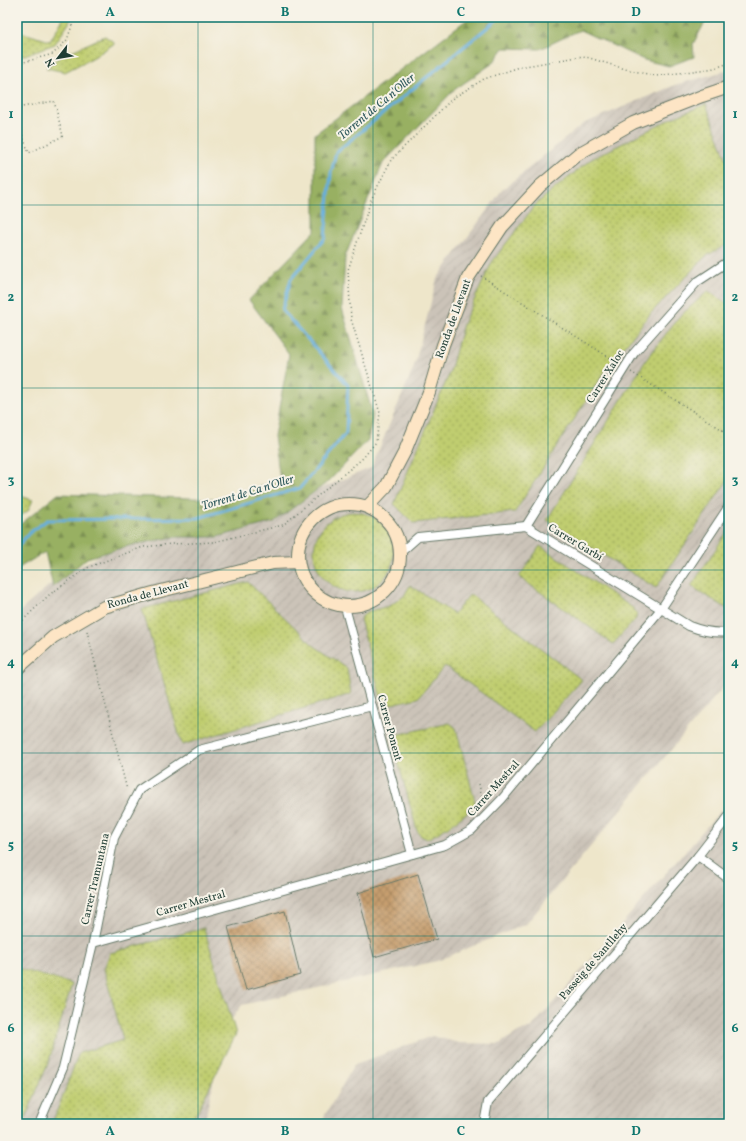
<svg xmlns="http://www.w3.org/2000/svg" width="746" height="1141" font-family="Vollkorn,serif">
<defs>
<pattern id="industrial-furrows" width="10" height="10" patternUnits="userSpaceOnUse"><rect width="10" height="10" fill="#cbc3b8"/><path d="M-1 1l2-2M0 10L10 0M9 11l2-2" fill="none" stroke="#aea89f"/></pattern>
<pattern id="grass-dots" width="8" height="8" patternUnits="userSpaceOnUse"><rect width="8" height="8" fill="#c0cd6f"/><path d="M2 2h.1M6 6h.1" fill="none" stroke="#9ba85c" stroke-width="1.8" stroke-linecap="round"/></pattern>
<pattern id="forest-firs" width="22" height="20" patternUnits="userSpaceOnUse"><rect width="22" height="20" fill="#98b062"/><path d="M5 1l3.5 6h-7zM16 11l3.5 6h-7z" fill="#7b9052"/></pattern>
<pattern id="building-cross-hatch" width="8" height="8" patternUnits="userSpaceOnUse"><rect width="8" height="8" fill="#c69e6e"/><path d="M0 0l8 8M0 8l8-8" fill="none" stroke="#a0825b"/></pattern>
</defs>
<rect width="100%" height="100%" fill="#f7f3e8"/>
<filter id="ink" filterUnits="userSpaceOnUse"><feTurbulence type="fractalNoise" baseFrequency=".025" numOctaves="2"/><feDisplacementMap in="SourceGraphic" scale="8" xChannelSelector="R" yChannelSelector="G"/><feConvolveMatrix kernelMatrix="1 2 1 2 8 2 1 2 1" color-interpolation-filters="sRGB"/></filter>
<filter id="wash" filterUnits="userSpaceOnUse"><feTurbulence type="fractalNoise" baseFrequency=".012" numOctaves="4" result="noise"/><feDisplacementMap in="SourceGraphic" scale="16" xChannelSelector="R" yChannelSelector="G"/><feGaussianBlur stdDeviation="0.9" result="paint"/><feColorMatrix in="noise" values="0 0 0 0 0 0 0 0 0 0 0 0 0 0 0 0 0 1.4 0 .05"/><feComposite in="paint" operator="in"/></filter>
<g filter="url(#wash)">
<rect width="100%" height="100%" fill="#eee6ca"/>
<g fill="url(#industrial-furrows)">
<polygon points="729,70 729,680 526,924 437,961 242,1005 225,1028 204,1124 17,1124 17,614 53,582 110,549 300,497 371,468 414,367 437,279 502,190 583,124 675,85"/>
<polygon points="729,801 729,1124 320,1124 354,1065 432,1036 459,1043 499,1044 520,1031 531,1028"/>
</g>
<g fill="url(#grass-dots)" stroke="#708552">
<polygon points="64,17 71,17 69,23 55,44 17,58 17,31 50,41"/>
<polygon points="105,36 115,43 94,57 65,72 46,68 61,56"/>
<polygon points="706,104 729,166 729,243 705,257 651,313 605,371 515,512 413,523 394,504 450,372 463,324 492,262 536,204 590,160 670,119"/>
<polygon points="708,291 729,305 729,478 656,588 547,520 646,360 678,318"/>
<polygon points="17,495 33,500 28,511 17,517"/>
<circle cx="354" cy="552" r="40"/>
<polygon points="729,529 729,610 691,586"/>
<polygon points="540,546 633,608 637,613 636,619 613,644 519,577"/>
<polygon points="248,582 313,645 347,668 351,694 182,745 142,609"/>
<polygon points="410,585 454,614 470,594 582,680 535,732 445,666 418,698 383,706 360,619 366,612 389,606 404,596"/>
<path d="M450,723L456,728L476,805C461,818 445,830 427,839L421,836L417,831L391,736Z"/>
<polygon points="204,928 236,1034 191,1124 52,1124 79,1053 123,1040 104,969 110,953"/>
<polygon points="17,968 72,984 49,1061 23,1124 17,1124"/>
</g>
<polygon fill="url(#forest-firs)" stroke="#5c764b" points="474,17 708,17 693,44 694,57 669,66 644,60 580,30 540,49 504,48 493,63 454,90 383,163 345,257 342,308 373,415 368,440 329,481 274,522 217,537 174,537 132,545 87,558 53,587 45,552 17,569 17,527 58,494 223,499 280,480 274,436 289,354 249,300 315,231 315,134 465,21"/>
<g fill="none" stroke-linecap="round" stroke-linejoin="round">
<polyline stroke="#65afdd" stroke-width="3" points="17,548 28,534 47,520 198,518 300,488 346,433 348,385 282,310 291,279 325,238 331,173 336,152 500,17"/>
</g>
<g id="blocks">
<g fill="url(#building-cross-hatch)">
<polygon points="418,874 437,939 374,957 358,893"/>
<polygon points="285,911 300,975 246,990 228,927"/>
</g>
</g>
</g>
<g filter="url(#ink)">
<use href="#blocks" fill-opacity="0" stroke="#677868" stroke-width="1"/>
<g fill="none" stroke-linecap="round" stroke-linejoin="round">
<g stroke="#677868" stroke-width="10">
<g id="street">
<polyline points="526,526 634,353 697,282 729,261"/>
<path d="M401,552L418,537L526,526L689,626C702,631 715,634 729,632"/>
<polyline points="345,607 412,854"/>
<polyline points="698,856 729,879"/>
<polyline points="93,943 445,845 472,830 502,799 661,609 729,506"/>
<polyline points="39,1124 63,1068 93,943 114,838 139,790 199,750 372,706"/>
<polyline points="484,1124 488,1102 698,856 729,816"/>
</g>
</g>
<g stroke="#677868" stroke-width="14">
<g id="secondary">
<circle cx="349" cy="555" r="51"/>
<polyline points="368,506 386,487 405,451 429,392 443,345 468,278 502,227 540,186 578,154 633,123 702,96 729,87"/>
<polyline points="17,669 53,637 104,607 153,593 273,563 297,562"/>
</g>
</g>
<g stroke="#677868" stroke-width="1.5" stroke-dasharray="1 3" stroke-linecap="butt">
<polyline points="17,64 53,54 67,40 75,17"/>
<polyline points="17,112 22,107 54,101 63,136 29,153 17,121"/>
<polyline points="481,276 618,363"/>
<polyline points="631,372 729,434"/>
<polyline points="17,626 50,594 89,567 143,547 172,544 214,542 283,525 363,458 376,442 380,413 351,319 348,270 371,200 391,160 453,98 484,79 520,67 583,56 625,69 656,76 715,68 729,63"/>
<polyline points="87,631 127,790"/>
<polyline points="479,784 483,804"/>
</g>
<use href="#street" stroke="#fff" stroke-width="8"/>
<use href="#secondary" stroke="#fde5c5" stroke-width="12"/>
</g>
</g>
<path fill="none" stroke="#0f766e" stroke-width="1" stroke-opacity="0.55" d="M198,17V1124M373,17V1124M548,17V1124M17,205H729M17,388H729M17,570H729M17,753H729M17,936H729"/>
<g text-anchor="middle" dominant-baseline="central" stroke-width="4" stroke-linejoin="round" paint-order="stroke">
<g font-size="11" fill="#1f3d34" stroke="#f7f3e8">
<text transform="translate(454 319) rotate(-70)">Ronda de Llevant</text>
<text transform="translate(606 377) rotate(-58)">Carrer Xaloc</text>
<text transform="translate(575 543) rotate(31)">Carrer Garbí</text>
<text transform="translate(148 595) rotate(-15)">Ronda de Llevant</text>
<text transform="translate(389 728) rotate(75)">Carrer Ponent</text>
<text transform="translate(494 789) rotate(-48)">Carrer Mestral</text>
<text transform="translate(96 879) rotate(-77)">Carrer Tramuntana</text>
<text transform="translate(191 904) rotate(-16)">Carrer Mestral</text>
<text transform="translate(594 962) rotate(-49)">Passeig de Santllehy</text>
</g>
<g font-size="12" font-style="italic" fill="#305a5e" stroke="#f7f3e8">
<text transform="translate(377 107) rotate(-40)">Torrent de Ca n'Oller</text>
<text transform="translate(248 493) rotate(-17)">Torrent de Ca n'Oller</text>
</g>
</g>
<rect width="746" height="1141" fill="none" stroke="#f7f3e8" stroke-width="44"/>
<g transform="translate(58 58) rotate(239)" stroke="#f7f3e8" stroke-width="3" paint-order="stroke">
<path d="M0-3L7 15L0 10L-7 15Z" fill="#1f3d34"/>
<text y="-6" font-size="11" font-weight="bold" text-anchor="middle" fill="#1f3d34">N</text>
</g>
<rect x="22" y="22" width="702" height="1097" fill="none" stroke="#0f766e" stroke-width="1.5"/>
<g font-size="13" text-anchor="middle" font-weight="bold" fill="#0f766e">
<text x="110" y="16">A</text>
<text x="285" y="16">B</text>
<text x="461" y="16">C</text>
<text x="636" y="16">D</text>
<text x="11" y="118">1</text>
<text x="735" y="118">1</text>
<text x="11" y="301">2</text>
<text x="735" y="301">2</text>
<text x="11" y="484">3</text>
<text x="735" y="484">3</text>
<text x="11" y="666">4</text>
<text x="735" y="666">4</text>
<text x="11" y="849">5</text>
<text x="735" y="849">5</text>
<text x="11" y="1032">6</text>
<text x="735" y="1032">6</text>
<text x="110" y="1135">A</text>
<text x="285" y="1135">B</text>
<text x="461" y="1135">C</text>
<text x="636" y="1135">D</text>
</g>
</svg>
